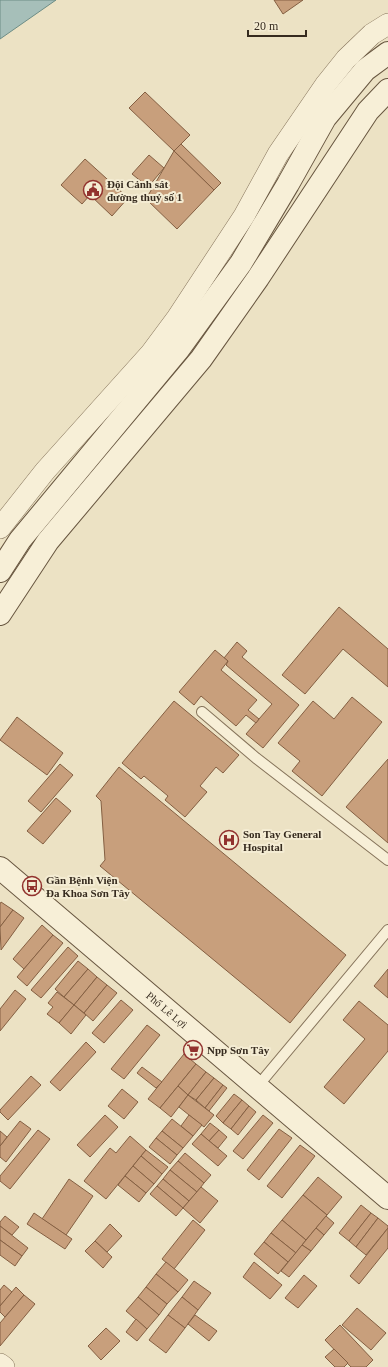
<svg xmlns="http://www.w3.org/2000/svg" width="388" height="1367" font-family="Georgia,serif">
<rect width="100%" height="100%" fill="#ece2c4"/>
<polygon fill="#a6bfb9" stroke="#6d8d86" points="0,0 56,0 0,39"/>
<g fill="#c89f7c" stroke="#845f42">
<polygon points="274,0 303,0 283,14"/>
<polygon points="145,92 190,135 174,151 129,108"/>
<polygon points="181,144 221,183 214,190 174,151"/>
<polygon points="174,151 214,190 177,229 146,199"/>
<polygon points="149,155 164,168 148,187 132,174"/>
<polygon points="85,159 128,198 112,216 90,195 82,204 61,185"/>
<polygon points="339,607 388,649 388,687 343,649 305,694 282,675"/>
<polygon points="237,642 247,651 242,657 299,705 263,748 246,734 272,704 226,665 228,661 224,658"/>
<polygon points="215,650 228,661 221,670 257,700 248,710 259,719 256,723 246,715 236,726 201,696 194,705 179,692"/>
<polygon points="352,697 382,722 322,796 292,771 300,761 278,743 313,701 334,719"/>
<polygon points="174,701 239,755 223,773 216,767 200,786 207,792 185,817 165,800 168,796 144,776 141,779 122,763"/>
<polygon points="17,717 63,753 47,775 0,740"/>
<polygon points="388,759 388,843 346,807"/>
<polygon points="60,764 73,775 41,812 28,801"/>
<polygon points="119,767 346,955 290,1023 100,866 105,860 101,801 96,796"/>
<polygon points="56,798 71,811 43,844 27,831"/>
<polygon points="1,902 13,910 0,927 0,904"/>
<polygon points="13,910 24,918 1,950 0,927"/>
<polygon points="42,925 53,935 24,969 13,959"/>
<polygon points="53,935 63,943 27,986 17,977"/>
<polygon points="68,947 78,956 41,998 31,990"/>
<polygon points="78,961 88,969 64,997 55,989"/>
<polygon points="88,969 97,977 74,1005 64,997"/>
<polygon points="388,969 388,998 374,986"/>
<polygon points="97,977 107,985 84,1013 74,1005"/>
<polygon points="107,985 117,993 93,1021 84,1013"/>
<polygon points="15,990 26,999 0,1031 0,1009"/>
<polygon points="57,992 74,1005 59,1023 47,1014 53,1007 48,1003"/>
<polygon points="121,1000 133,1010 104,1043 92,1033"/>
<polygon points="359,1001 388,1025 388,1051 344,1104 324,1087 365,1039 343,1020"/>
<polygon points="74,1005 86,1015 71,1034 59,1023"/>
<polygon points="147,1025 160,1035 124,1079 111,1069"/>
<polygon points="86,1042 96,1052 60,1091 50,1082"/>
<polygon points="184,1054 196,1064 160,1108 148,1099"/>
<polygon points="196,1064 206,1072 188,1095 178,1086"/>
<polygon points="142,1067 162,1082 156,1088 137,1073"/>
<polygon points="206,1072 214,1078 196,1100 188,1095"/>
<polygon points="31,1076 41,1085 8,1120 0,1112 0,1110"/>
<polygon points="214,1078 223,1085 205,1108 196,1100"/>
<polygon points="223,1085 227,1088 209,1111 205,1108"/>
<polygon points="178,1086 188,1095 171,1117 160,1108"/>
<polygon points="122,1089 138,1102 124,1119 108,1106"/>
<polygon points="234,1094 242,1100 223,1123 216,1116"/>
<polygon points="188,1095 214,1115 204,1127 179,1107"/>
<polygon points="242,1100 249,1106 231,1129 223,1123"/>
<polygon points="249,1106 256,1112 238,1135 231,1129"/>
<polygon points="105,1115 118,1127 90,1157 77,1145"/>
<polygon points="189,1115 202,1125 193,1136 181,1126"/>
<polygon points="263,1115 273,1123 243,1159 233,1151"/>
<polygon points="172,1119 193,1136 183,1148 162,1131"/>
<polygon points="20,1121 31,1129 6,1162 0,1157 0,1146"/>
<polygon points="210,1123 219,1130 209,1141 201,1134"/>
<polygon points="279,1129 292,1138 259,1180 247,1170"/>
<polygon points="38,1130 50,1139 10,1189 0,1181 0,1176"/>
<polygon points="219,1130 227,1137 218,1148 209,1141"/>
<polygon points="0,1131 7,1137 0,1146"/>
<polygon points="162,1131 183,1148 177,1155 156,1138"/>
<polygon points="201,1134 227,1156 218,1166 192,1144"/>
<polygon points="130,1136 146,1150 106,1199 84,1181 110,1148 116,1153"/>
<polygon points="156,1138 177,1155 170,1164 149,1147"/>
<polygon points="300,1145 315,1156 282,1198 267,1186"/>
<polygon points="146,1150 168,1167 162,1174 141,1156"/>
<polygon points="185,1153 211,1175 204,1183 178,1161"/>
<polygon points="141,1156 162,1174 154,1184 133,1166"/>
<polygon points="178,1161 204,1183 197,1192 170,1170"/>
<polygon points="133,1166 154,1184 146,1193 125,1176"/>
<polygon points="170,1170 197,1192 189,1201 163,1179"/>
<polygon points="125,1176 146,1193 139,1202 118,1185"/>
<polygon points="318,1177 342,1197 327,1215 303,1195"/>
<polygon points="69,1179 93,1196 66,1235 42,1219"/>
<polygon points="163,1179 189,1201 183,1208 157,1186"/>
<polygon points="157,1186 183,1208 176,1216 150,1194"/>
<polygon points="201,1187 218,1201 200,1223 183,1208"/>
<polygon points="303,1195 327,1215 306,1240 282,1220"/>
<polygon points="361,1205 371,1213 349,1241 339,1233"/>
<polygon points="34,1213 72,1239 65,1249 27,1224"/>
<polygon points="371,1213 378,1218 356,1247 349,1241"/>
<polygon points="5,1216 19,1227 12,1235 0,1226 0,1222"/>
<polygon points="326,1216 334,1223 324,1235 316,1228"/>
<polygon points="378,1218 388,1226 388,1228 366,1255 356,1247"/>
<polygon points="193,1220 205,1230 174,1269 162,1259"/>
<polygon points="282,1220 306,1240 296,1253 271,1233"/>
<polygon points="110,1224 122,1236 107,1252 95,1241"/>
<polygon points="0,1226 28,1248 22,1256 0,1240"/>
<polygon points="316,1228 324,1235 311,1251 302,1245"/>
<polygon points="388,1228 388,1248 359,1284 350,1276"/>
<polygon points="271,1233 296,1253 288,1262 264,1242"/>
<polygon points="0,1240 22,1256 15,1266 0,1255"/>
<polygon points="95,1241 112,1257 103,1268 85,1251"/>
<polygon points="264,1242 288,1262 278,1274 254,1254"/>
<polygon points="302,1245 311,1251 289,1277 281,1271"/>
<polygon points="166,1262 188,1280 178,1292 156,1274"/>
<polygon points="254,1262 282,1285 270,1299 243,1277"/>
<polygon points="156,1274 178,1292 167,1304 146,1287"/>
<polygon points="304,1275 317,1286 298,1308 285,1298"/>
<polygon points="194,1281 211,1293 198,1310 182,1297"/>
<polygon points="4,1285 12,1292 0,1306 0,1290"/>
<polygon points="16,1287 24,1295 5,1317 0,1312 0,1306"/>
<polygon points="146,1287 167,1304 159,1315 138,1297"/>
<polygon points="24,1295 35,1304 0,1346 0,1323"/>
<polygon points="138,1297 159,1315 147,1329 126,1311"/>
<polygon points="182,1297 198,1310 185,1328 168,1315"/>
<polygon points="357,1308 386,1333 371,1350 342,1325"/>
<polygon points="168,1315 185,1328 166,1353 149,1340"/>
<polygon points="195,1315 217,1331 209,1341 188,1324"/>
<polygon points="136,1319 147,1329 137,1341 126,1332"/>
<polygon points="340,1325 373,1360 366,1367 351,1367 325,1340"/>
<polygon points="106,1328 120,1341 101,1360 88,1346"/>
<polygon points="334,1349 348,1363 344,1367 335,1367 325,1357"/>
</g>
<g fill="none" stroke-linecap="round" stroke-linejoin="round">
<g stroke="#86745b" stroke-width="12">
<g id="service">
<polyline points="202,712 256,758 388,860"/>
<polyline points="257,1087 388,930"/>
</g>
</g>
<g stroke="#86745b" stroke-width="22">
<g id="minor">
<polyline points="0,528 45,471 151,353 177,318 244,216 278,154 326,84 346,59 372,34 388,24"/>
<polyline points="0,1364 4,1367"/>
</g>
</g>
<g stroke="#67553f" stroke-width="24">
<g id="secondary">
<polyline points="0,571 20,540 178,350 241,263 288,184 325,118 365,70 388,53"/>
<polyline points="0,614 48,541 201,359 258,278 368,111 388,90"/>
<path id="s1" d="M0,868L388,1198"/>
</g>
</g>
<use href="#service" stroke="#f7efd7" stroke-width="10"/>
<use href="#minor" stroke="#f7efd7" stroke-width="21"/>
<use href="#secondary" stroke="#f7efd7" stroke-width="22"/>
</g>
<defs>
<g id="civic-ring" transform="scale(1)"><circle r="9.5" fill="#f4ecd3" stroke="#92322e" stroke-width="1.5"/><path d="M-.6-6.5H3V-4.5H.6V-3L4-1V1h2V6H-6V1h2V-1L-.6-3ZM-1.2 2.5V6h2.4V2.5Z" fill="#92322e"/></g>
<g id="hospital-ring" transform="scale(1)"><circle r="9.5" fill="#f4ecd3" stroke="#92322e" stroke-width="1.5"/><path d="M-5-5h3v3.5h4V-5h3V5h-3V1.5h-4V5h-3Z" fill="#92322e"/></g>
<g id="bus-ring" transform="scale(1)"><circle r="9.5" fill="#f4ecd3" stroke="#92322e" stroke-width="1.5"/><path d="M-5-6H5V4H4V6H2V4H-2V6H-4V4H-5ZM-3.5-4V0h7V-4ZM-3.5 1.2v1.5H-2V1.2ZM2 1.2v1.5H3.5V1.2Z" fill="#92322e"/></g>
<g id="supermarket-ring" transform="scale(1)"><circle r="9.5" fill="#f4ecd3" stroke="#92322e" stroke-width="1.5"/><path d="M-6-5.5h2.5l.6 2H6L4.5 2H-2.5L-4.4-4H-6ZM-1.5 3.2a1.3 1.3 0 1 0 .1 0ZM3 3.2a1.3 1.3 0 1 0 .1 0Z" fill="#92322e"/></g>
</defs>
<g fill-rule="evenodd">
<use href="#civic-ring" x="93" y="190"/>
<use href="#hospital-ring" x="229" y="840"/>
<use href="#bus-ring" x="32" y="886"/>
<use href="#supermarket-ring" x="193" y="1050"/>
</g>
<g text-anchor="middle" dominant-baseline="central" stroke-width="4" stroke-linejoin="round" paint-order="stroke">
<g font-size="11" font-weight="bold" fill="#362b1f" stroke="#f4ecd3" text-anchor="start">
<text x="107" y="184">Đội Cảnh sát<tspan x="107" dy="13">đường thuỷ số 1</tspan></text>
<text x="243" y="834">Son Tay General<tspan x="243" dy="13">Hospital</tspan></text>
<text x="46" y="880">Gần Bệnh Viện<tspan x="46" dy="13">Đa Khoa Sơn Tây</tspan></text>
<text x="207" y="1050">Npp Sơn Tây</text>
</g>
<g font-size="11" fill="#362b1f" stroke="#f4ecd3">
<text stroke="none"><textPath href="#s1" startOffset="219">Phố Lê Lợi</textPath></text>
</g>
</g>
<path d="M248 30v6h58v-6" fill="none" stroke="#362b1f" stroke-width="2"/>
<text x="254" y="30" font-size="12" fill="#362b1f" stroke="#f4ecd3" stroke-width="3" paint-order="stroke">20 m</text>
</svg>
